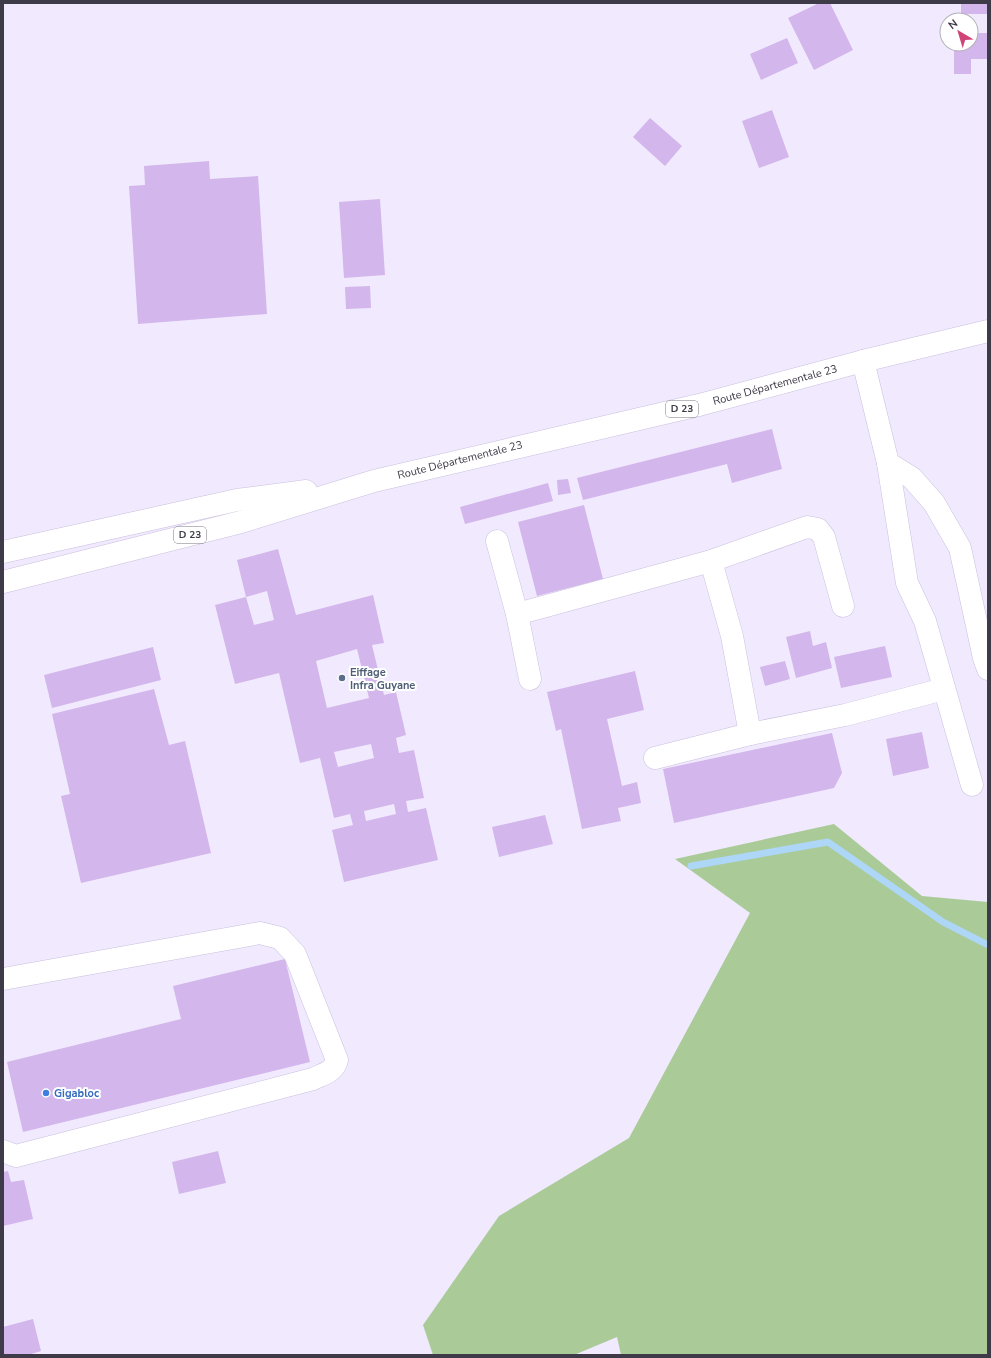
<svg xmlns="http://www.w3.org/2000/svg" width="991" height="1358" font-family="'Nunito Sans',sans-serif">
<rect width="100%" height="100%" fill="#f1eafe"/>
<polygon fill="#aacb98" points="834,824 922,896 988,902 988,1355 621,1355 617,1337 574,1355 433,1355 423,1325 499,1216 629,1138 750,913 675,859"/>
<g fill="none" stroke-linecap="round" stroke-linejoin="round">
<polyline stroke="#add6f7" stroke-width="7" points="691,866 828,842 943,922 988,945"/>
</g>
<g fill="#d3b6eb" fill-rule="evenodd">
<polygon points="819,3 830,3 853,50 814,70 788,18"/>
<rect x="961" y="3" width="27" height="11"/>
<polygon points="971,33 988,33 988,59 971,59 971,74 954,74 954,44 971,44"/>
<polygon points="787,38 798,63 761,80 750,54"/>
<polygon points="772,110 789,157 759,168 742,121"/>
<polygon points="650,118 682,146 665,166 633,137"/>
<polygon points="209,161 210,179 258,176 267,314 138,324 129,186 145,185 144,166"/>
<polygon points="380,199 385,275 344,278 339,202"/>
<polygon points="370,286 371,308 346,309 345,287"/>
<polygon points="772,429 782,469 732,483 727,464 583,500 577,478"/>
<polygon points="568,479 571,493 558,495 557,480"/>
<polygon points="548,483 553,501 465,524 460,507"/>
<polygon points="584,505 603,579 537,596 518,522"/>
<path d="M278,549L296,615L373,595L384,643L372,645L384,695L396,692L406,735L396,738L399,753L414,750L424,798L406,801L408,812L426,808L438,860L344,882L332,830L353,825L350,814L334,818L320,758L300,763L279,673L235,684L215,605L246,597L237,560ZM267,591L274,620L254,625L246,597ZM357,649L369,698L327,708L316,661ZM371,744L374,758L338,767L334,752ZM394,804L396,814L366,821L364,811Z"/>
<polygon points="810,631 813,646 826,642 832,668 796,678 786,637"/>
<polygon points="885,646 892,677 841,688 834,657"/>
<polygon points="153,647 161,680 52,708 44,675"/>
<polygon points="785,661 790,679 765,686 760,667"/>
<polygon points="635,671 644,710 607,719 622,786 637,782 641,803 618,808 621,821 582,829 561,729 556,731 547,692"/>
<polygon points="154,689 169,745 185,741 211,853 81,883 61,796 70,794 52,714"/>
<polygon points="922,732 929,768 893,776 886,739"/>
<polygon points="832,733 842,773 834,788 674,823 663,769"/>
<polygon points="545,815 553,844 499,857 492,827"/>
<polygon points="285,959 310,1062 23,1132 7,1062 181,1019 173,986"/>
<polygon points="218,1151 226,1183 179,1194 172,1162"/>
<polygon points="8,1171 11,1182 24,1180 33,1219 3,1226 3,1172"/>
<polygon points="33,1319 41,1351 28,1355 4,1355 3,1327"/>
</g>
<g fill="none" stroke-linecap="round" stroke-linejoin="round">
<g stroke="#cabfde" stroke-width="23">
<g id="minor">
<polyline points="863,361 888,463 907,583 925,621 972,785"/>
<polyline points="888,463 912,478 934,503 960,548 984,658 988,669"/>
<polyline points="497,541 517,614 530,679"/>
<polyline points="843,606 824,537 818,529 807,527 711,561 732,636 750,734 845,715 944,689"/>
<polyline points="517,614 711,561"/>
<polyline points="655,758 750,734"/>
<path d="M3,979L260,933L280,938L295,954L337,1060C334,1072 323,1074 313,1079L16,1156L3,1151"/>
</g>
</g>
<g stroke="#cabfde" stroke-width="23">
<g id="major">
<polyline points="3,552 237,500 306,491"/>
<polyline points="3,582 241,522 374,481 699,405 863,361 988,331"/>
</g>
</g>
<use href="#minor" stroke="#fff" stroke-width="22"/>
<use href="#major" stroke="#fff" stroke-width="22"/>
</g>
<circle fill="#5c6f8a" stroke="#fff" stroke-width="1.5" cx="342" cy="678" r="4"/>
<circle fill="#3f7fe0" stroke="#fff" stroke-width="1.5" cx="46" cy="1093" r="4"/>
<g text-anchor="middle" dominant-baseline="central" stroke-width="4" stroke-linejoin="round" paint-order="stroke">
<g fill="#fff" stroke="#79757e" stroke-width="1">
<rect x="666" y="401" width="32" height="16" rx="3"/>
<rect x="174" y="527" width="32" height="16" rx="3"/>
</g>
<g font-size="10" font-weight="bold" fill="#3f3a47">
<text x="682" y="409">D 23</text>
<text x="190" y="535">D 23</text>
</g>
<g font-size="11" fill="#3f3a47" stroke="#fff">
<text transform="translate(775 385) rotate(-15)">Route Départementale 23</text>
<text transform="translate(460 460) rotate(-14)">Route Départementale 23</text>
</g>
<g font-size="11" font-weight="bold" fill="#4e5e75" stroke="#fff" text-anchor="start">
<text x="350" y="672">Eiffage<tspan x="350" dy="13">Infra Guyane</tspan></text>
</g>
<g font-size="11" font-weight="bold" fill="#366cbe" stroke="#fff" text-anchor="start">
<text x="54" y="1093">Gigabloc</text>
</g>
</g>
<rect width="991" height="1358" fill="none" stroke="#3f3a47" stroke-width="8"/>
<g transform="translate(959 32) rotate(322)"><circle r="19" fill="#ffffff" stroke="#b2b0b5"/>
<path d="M0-3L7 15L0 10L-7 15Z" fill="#cf4376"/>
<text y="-6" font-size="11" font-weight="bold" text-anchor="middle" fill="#3f3a47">N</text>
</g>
</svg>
